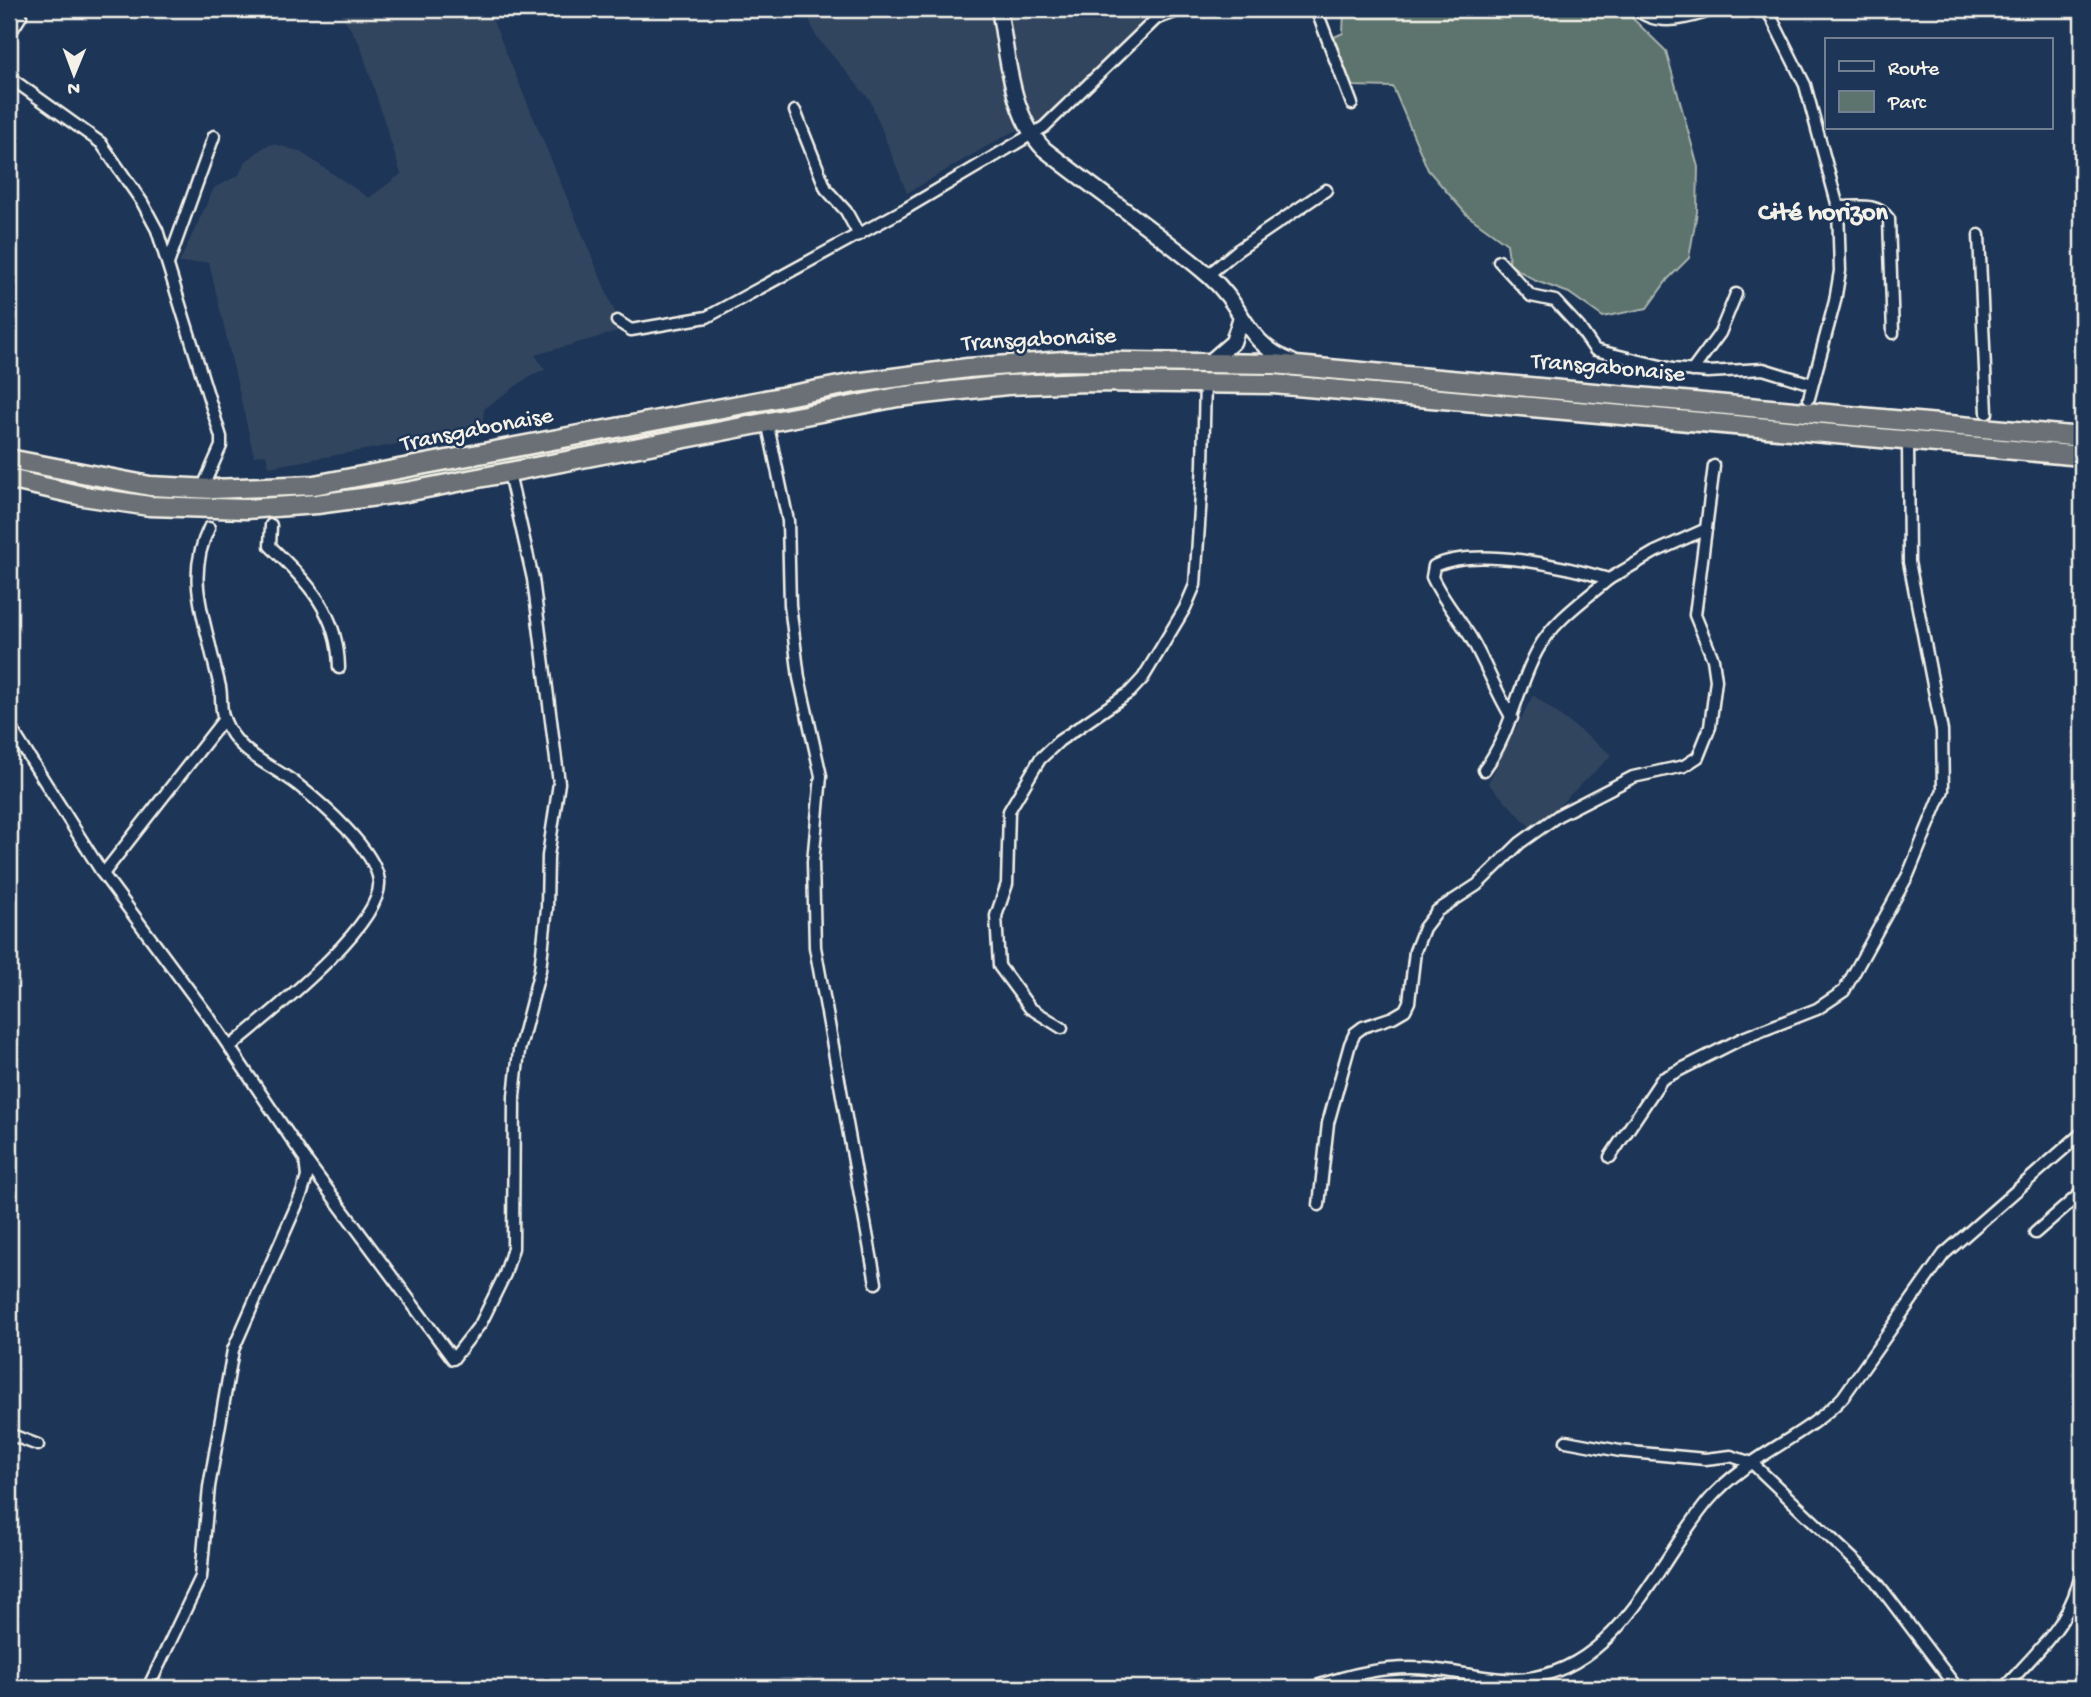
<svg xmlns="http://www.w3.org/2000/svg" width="2091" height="1697" font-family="'Gochi Hand',sans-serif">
<rect width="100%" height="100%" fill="#1d3557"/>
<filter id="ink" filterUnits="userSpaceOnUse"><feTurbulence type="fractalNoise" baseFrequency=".0143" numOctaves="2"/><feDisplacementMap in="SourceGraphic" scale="14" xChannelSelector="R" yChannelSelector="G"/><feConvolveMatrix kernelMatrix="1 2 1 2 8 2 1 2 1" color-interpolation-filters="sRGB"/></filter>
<g filter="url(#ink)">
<g fill="#32455e">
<polygon points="338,9 488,9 617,317 616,332 535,355 545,370 533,374 484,409 482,429 269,467 266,454 254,456 209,262 179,263 214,188 239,175 245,162 266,146 273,144 299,151 369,198 401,174 360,44"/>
<polygon points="805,9 1155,9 1038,122 1006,135 907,193 870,100 816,36"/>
<polygon points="1533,695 1612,755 1533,830 1488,783"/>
</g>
<g fill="#5d736e" stroke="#a8b2ab" stroke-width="2">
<polygon points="1344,9 1623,9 1666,51 1698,167 1697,212 1689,258 1668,279 1647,308 1603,317 1569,293 1536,281 1510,265 1507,244 1467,215 1428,170 1393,87 1351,86 1334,37 1343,33"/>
<path d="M1081,367L1250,369L2082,443V449L1306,379C1156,369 1007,371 859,395C734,416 609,444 484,469C406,484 324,502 243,502C162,501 87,489 9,471V465L121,489L316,492L369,485L804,399L931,379Z"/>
</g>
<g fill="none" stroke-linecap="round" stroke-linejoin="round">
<g stroke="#f4f1e8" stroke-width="15">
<g id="street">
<polyline points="1316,9 1352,104"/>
<path d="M1637,9C1657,29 1693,17 1716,9"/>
<polyline points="1764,9 1771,17 1805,85 1838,207 1840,271 1835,301 1809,398"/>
<polyline points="9,35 21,16"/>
<polyline points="9,77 101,143 142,202 157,230 221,437 221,446 202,489"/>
<polyline points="795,111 826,189 846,211 859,235"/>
<path d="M1838,207C1858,207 1877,202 1889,219L1893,333"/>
<polyline points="1979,235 1987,413"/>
<polyline points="1499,261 1531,296 1555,301 1579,327 1595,350 1673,369 1708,372 1763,369 1812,384"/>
<polyline points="168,264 214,136"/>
<polyline points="1208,275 1238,250 1326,190"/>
<polyline points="617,321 631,330 707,317 905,209 1044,127 1156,19 1183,9"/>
<polyline points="1692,371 1720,333 1736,294"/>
<polyline points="767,421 788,521 790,605 799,678 821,776 813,862 815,947 876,1283"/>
<path d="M271,525L270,546C308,583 338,612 339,668"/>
<path d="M209,528C189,569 199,603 210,646C213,660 217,674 220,687C222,697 220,710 224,719C238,755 271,764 298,785C322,804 375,849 379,881C384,925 264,1018 230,1047"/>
<path d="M1512,718C1496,692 1486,664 1471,638C1458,617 1442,599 1432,577L1434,566C1477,546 1564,566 1609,579L1655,552L1706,529"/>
<polyline points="9,725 103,874 209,1017 305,1159 307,1177 302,1193 233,1350 209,1487 201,1577 148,1688"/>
<path d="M1484,770C1511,734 1516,690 1537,651C1553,621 1583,601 1609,579"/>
<polyline points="103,874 224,719"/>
<polyline points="1062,1028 1030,1008 999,966 996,916 1007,884 1009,811 1040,759 1059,741 1130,692 1143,678 1185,608 1195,585 1203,465 1205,382"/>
<polyline points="1610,1157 1662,1079 1743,1038 1817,1009 1844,991 1908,875 1943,790 1942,731 1909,562 1908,441"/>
<polyline points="305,1159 453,1359 481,1323 505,1274 513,1248 514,1096 519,1051 540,970 547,908 548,856 559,783 533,579 509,473"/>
<polyline points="1319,1205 1328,1123 1350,1044 1355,1033 1363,1027 1393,1017 1405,1010 1409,1002 1415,951 1424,928 1437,911 1477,885 1520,843 1559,815 1633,777 1684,766 1698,757 1710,727 1716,680 1713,659 1695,615 1714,466"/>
<polyline points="2035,1233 2082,1192"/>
<polyline points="9,1434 38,1445"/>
<polyline points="1566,1441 1620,1451 1705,1459 1731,1456 1752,1463 1875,1580 1957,1688"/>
<path d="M1311,1688C1350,1674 1388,1665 1430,1669C1464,1672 1501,1684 1535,1677C1623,1661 1658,1560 1709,1500C1746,1456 1805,1438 1843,1397L1944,1254L2082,1133"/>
<path d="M2004,1688C2040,1648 2073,1622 2082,1567"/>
</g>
</g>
<g stroke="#f4f1e8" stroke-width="19">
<g id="secondary">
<path d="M999,9C1008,56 1010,114 1044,149C1098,192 1157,231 1209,276C1246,308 1243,342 1292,362"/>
<polyline points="1210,362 1233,342 1241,317"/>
</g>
</g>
<g stroke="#f4f1e8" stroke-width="23">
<g id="highway">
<polyline points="9,459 150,486 213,489 314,485 855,383 968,368 1064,361 1274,364 2082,437"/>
<polyline points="9,479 83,496 149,506 246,509 317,504 406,492 898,397 1007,385 1087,382 1273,384 2082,456"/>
</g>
</g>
<use href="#street" stroke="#1d3557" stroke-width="10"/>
<use href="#secondary" stroke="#1d3557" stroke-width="14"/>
<use href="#highway" stroke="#6a7074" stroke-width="18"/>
</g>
</g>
<g text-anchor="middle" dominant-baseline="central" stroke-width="5" stroke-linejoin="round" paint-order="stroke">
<g font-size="24" fill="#f4f1e8" stroke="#1d3557">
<text transform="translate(1039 341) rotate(-3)">Transgabonaise</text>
<text transform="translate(1608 369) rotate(5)">Transgabonaise</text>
<text transform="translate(477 431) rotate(-11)">Transgabonaise</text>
</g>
<g font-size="26" font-weight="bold" fill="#f4f1e8" stroke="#1d3557">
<text x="1823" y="214">Cité horizon</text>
</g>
</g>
<rect width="2091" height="1697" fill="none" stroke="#1d3557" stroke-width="35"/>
<rect x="18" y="18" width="2056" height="1662" fill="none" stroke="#f4f1e8" stroke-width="2.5" filter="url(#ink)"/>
<rect x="1825" y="38" width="228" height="91" fill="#1d3557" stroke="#738091" stroke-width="2"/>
<rect x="1839" y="61" width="35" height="10" fill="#1d3557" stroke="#738091" stroke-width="2"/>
<text x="1888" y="74" font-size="21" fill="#f4f1e8">Route</text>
<rect x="1839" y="91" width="35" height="21" fill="#5d736e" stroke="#738091" stroke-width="2"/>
<text x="1888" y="108" font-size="21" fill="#f4f1e8">Parc</text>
<g transform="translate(74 74) rotate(181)" stroke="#1d3557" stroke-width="5" paint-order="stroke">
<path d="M0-5L12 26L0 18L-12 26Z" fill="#f4f1e8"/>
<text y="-10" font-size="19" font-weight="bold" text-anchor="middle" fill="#f4f1e8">N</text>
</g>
</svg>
